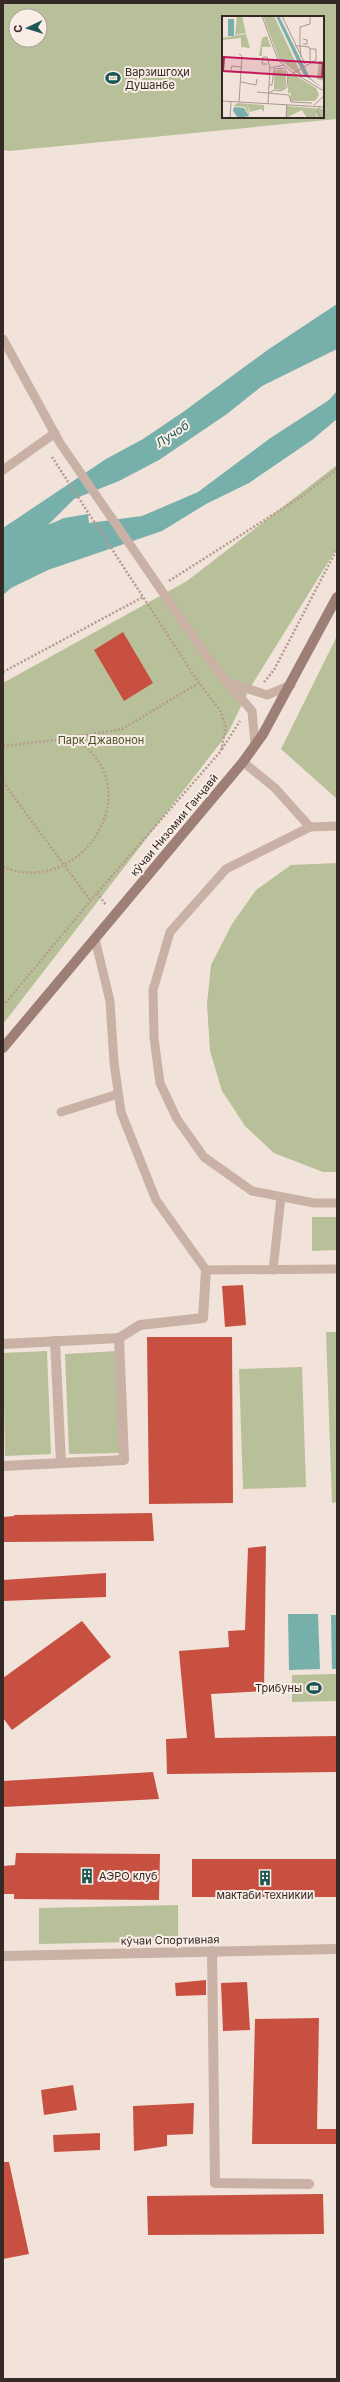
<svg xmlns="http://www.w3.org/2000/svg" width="340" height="2382" font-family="Inter,sans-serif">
<rect width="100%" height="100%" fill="#f1e3d9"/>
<g fill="#b8c099" fill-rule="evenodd">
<path d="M3,3H337V119L9,151L3,150ZM16,16H40V40H16ZM223,17H323V117H223Z"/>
<polygon points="337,465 337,548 250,688 228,733 3,1024 3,683 187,581"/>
<polygon points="337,636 337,799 281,749"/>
<polygon points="337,863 337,1172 323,1172 274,1153 245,1126 222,1091 210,1051 207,1004 211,965 232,924 256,890 291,865"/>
<polygon points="312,1217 337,1217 337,1250 312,1251"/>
<polygon points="326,1332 337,1332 337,1502 332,1503"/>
<polygon points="47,1351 51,1454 5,1456 3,1353"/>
<polygon points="117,1351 122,1453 69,1454 65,1354"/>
<polygon points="302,1367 306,1487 243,1489 239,1369"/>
<polygon points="337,1674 337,1701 292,1702 292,1675"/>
<polygon points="178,1905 178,1941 39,1944 39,1908"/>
</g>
<g fill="#77afaa">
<polygon points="337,304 337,349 262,386 227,414 159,460 119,481 74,499 48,525 64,518 88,514 89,523 142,516 198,492 269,439 329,400 337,391 337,419 312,440 249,483 206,504 162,531 48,570 11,588 3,595 3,528 106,459 143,439 183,412 269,349"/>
<polygon points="288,1614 318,1614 320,1669 289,1670"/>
<polygon points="331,1615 337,1615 337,1669 332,1669"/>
</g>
<g fill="#c75041">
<polygon points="123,632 153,683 124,701 94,650"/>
<polygon points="243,1285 246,1325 225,1327 222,1286"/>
<polygon points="147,1337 232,1337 233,1503 149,1504"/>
<polygon points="152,1513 154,1541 3,1542 3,1517 14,1516 14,1515"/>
<polygon points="266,1546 264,1691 211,1694 215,1738 337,1736 337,1772 167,1774 166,1739 187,1738 179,1651 229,1647 228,1631 245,1630 248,1548"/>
<polygon points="106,1573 106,1597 3,1601 3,1580"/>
<polygon points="82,1621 111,1657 12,1730 3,1718 3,1678"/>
<polygon points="153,1772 159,1799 3,1807 3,1781"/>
<polygon points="16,1853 160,1854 159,1900 14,1899 14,1894 3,1894 3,1866 15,1865"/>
<rect x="192" y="1859" width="145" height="38"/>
<polygon points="206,1980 206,1995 176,1996 175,1983"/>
<polygon points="247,1982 250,2030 223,2031 221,1983"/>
<polygon points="319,2018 317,2129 337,2129 337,2144 252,2144 255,2019"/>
<polygon points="73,2085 77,2110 44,2115 41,2090"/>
<polygon points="194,2103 193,2134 167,2135 167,2146 134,2151 133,2106"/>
<polygon points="100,2133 100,2150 54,2152 53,2135"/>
<polygon points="3,2162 9,2162 29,2254 3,2259"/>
<polygon points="323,2194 324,2234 148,2235 147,2196"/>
</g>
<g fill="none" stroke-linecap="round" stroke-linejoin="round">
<g stroke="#b59b8f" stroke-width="2.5" stroke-dasharray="2 2" stroke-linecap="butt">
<polyline points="169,581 302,496 337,469"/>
<polyline points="3,672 143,597"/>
<polyline points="264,682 274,670 337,549"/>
<polyline points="3,746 55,740 122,729 199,683"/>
<polyline points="222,749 240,721"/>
<polyline points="3,782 90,900"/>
<path d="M3,867C83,899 154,785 72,737"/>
<polyline points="97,893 106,905"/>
<polyline points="3,1006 97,893 221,751 226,727 220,710 199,683 52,457"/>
</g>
<g stroke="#c9b1a5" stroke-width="9">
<polyline points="3,339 60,443 208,658 227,682 267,695 291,685"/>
<polyline points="3,470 55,433"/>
<polyline points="228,683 252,711 255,744"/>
<polyline points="243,762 275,788 310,827"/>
<polyline points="337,826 310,827 226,869 170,932 153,990 154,1038 160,1083 177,1119 204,1157 252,1191 314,1203 337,1203"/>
<polyline points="95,939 110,1001 114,1063 121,1112 156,1200 206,1270 337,1269"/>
<polyline points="61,1112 118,1094"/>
<polyline points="273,1270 281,1197"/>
</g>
<g stroke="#c9b1a5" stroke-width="10">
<polyline points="55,1341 61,1463"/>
<polyline points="3,1344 119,1338 140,1325 203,1318 206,1270"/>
<polyline points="3,1466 124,1460 119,1338"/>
<polyline points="212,1951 215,2183 309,2184"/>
<polyline points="3,1956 337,1949"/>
</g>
<polyline stroke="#9d7f76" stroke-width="10" points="3,1048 243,762 263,734 337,597"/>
</g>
<defs>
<g id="stadium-bare" transform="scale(1.2)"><path d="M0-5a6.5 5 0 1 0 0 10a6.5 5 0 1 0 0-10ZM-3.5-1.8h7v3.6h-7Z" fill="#1b5753" stroke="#f9ede5" stroke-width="2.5" paint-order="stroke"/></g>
<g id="building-bare" transform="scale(1.2)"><path d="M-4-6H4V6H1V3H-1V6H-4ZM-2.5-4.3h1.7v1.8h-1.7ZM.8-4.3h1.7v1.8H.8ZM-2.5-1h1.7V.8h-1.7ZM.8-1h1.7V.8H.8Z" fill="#1b5753" stroke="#f9ede5" stroke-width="2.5" paint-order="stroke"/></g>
</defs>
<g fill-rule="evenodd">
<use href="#stadium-bare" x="113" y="78"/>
<use href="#stadium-bare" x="314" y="1688"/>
<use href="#building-bare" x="87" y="1876"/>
<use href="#building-bare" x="265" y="1878"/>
</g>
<g text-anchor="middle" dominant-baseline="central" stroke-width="4" stroke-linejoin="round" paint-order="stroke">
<g font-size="11" fill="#352926" stroke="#f9ede5" text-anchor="start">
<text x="125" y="72">Варзишгоҳи<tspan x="125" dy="13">Душанбе</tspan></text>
<text x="302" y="1688" text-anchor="end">Трибуны</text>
<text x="99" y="1876">АЭРО клуб</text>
<text x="265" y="1895" text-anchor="middle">мактаби техникии</text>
</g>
<g font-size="11" fill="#4a532a" stroke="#f9ede5">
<text x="101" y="740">Парк Джавонон</text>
</g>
<g font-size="11" fill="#352926" stroke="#f9ede5">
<text transform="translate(174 825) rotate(-50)">кӯчаи Низомии Ганҷавӣ</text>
<text transform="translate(170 1940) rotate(-1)">кӯчаи Спортивная</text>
</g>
<g font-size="12" font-style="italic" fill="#1b5753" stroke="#f9ede5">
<text transform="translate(172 434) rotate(-34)">Лучоб</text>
</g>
</g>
<g transform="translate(222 16)">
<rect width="102" height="102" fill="#f1e3d9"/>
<path d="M15,0H20L24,17L13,19ZM41,0H52L81,62L57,43ZM24,18L28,32L19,31V22L0,24V22ZM45,20L49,31H40V40H37L40,22ZM97,45H102V65L95,63ZM60,53L64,57V70L61,74L52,73V55ZM69,57L94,72L97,79L93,85H68L69,77H66V59ZM16,87L42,89V96L39,93L28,96L25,88L28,101L23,91L11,90ZM64,90L102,93V102H95L94,96V102H85L80,94L64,102Z" fill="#b8c099"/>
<path d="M54,0H57L88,62L102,73L82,59ZM6,3H12V20H6ZM12,91L22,92L27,100L16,102L11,95Z" fill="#77afaa"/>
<path fill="none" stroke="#a69991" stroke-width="1" d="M40,0L56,44L70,56L102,75M60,0L83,48M88,0V8L78,11V30L87,31L88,33M81,28H85V24L81,23M73,30H78L79,41M17,38L20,40L17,86M45,48H40L41,41H45L48,52L46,87M48,52L62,49M9,54L10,50L19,51M71,57L94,44V33H88V46M19,66L34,69L35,63M47,69H50L52,53L62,52L66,58L65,71L59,75L52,74L47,77M35,76L67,79L69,86L90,87M0,85L102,91M92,89L102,80M98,91L95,95L99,102M8,102L9,86M64,102L65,89"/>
<path fill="#c2185b" fill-opacity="0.15" stroke="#c2185b" stroke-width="2" d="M2,41L101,47L100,61L1,55Z"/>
<rect width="102" height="102" fill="none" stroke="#352926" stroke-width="2"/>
</g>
<rect width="340" height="2382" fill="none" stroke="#352926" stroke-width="8"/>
<g transform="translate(28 28) rotate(266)"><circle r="19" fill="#f9ede5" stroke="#ab9f99"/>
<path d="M0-3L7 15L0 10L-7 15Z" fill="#1b5753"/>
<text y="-6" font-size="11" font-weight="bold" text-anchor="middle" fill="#352926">С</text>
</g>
</svg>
